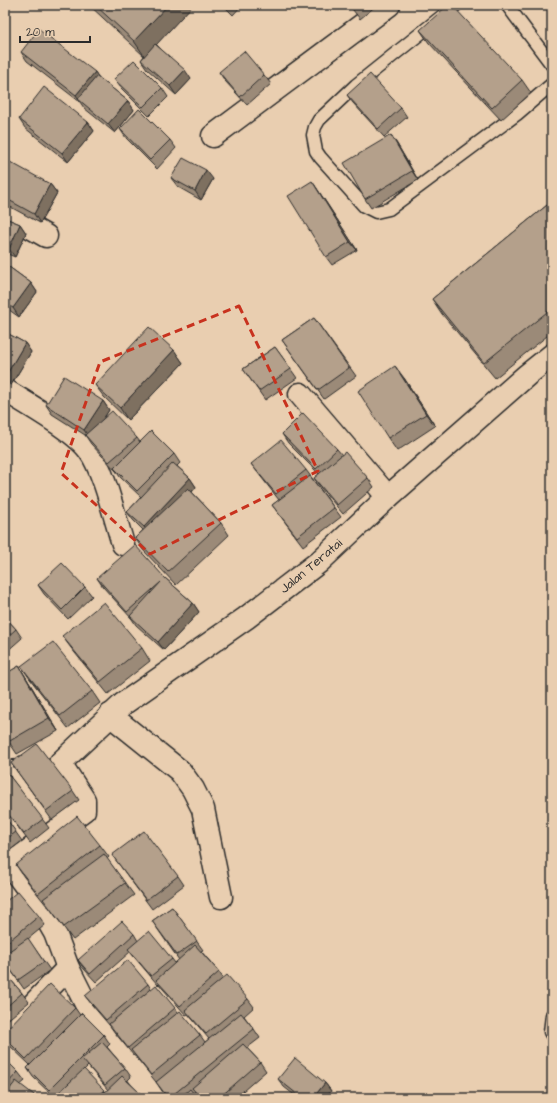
<svg xmlns="http://www.w3.org/2000/svg" width="557" height="1103" font-family="'Architects Daughter',sans-serif">
<rect width="100%" height="100%" fill="#e9ceb0"/>
<filter id="ink" filterUnits="userSpaceOnUse"><feTurbulence type="fractalNoise" baseFrequency=".025" numOctaves="2"/><feDisplacementMap in="SourceGraphic" scale="8" xChannelSelector="R" yChannelSelector="G"/><feConvolveMatrix kernelMatrix="1 2 1 2 8 2 1 2 1" color-interpolation-filters="sRGB"/></filter>
<g filter="url(#ink)">
<g fill="none" stroke-linecap="round" stroke-linejoin="round">
<g stroke="#2b2b2b" stroke-width="15">
<g id="service">
<polyline points="456,5 356,85 319,120 315,127 313,135 316,151 320,157 364,206 376,212 389,209 517,114 552,84"/>
<polyline points="507,5 552,65"/>
<polyline points="552,1015 550,1032 552,1035"/>
</g>
</g>
<g stroke="#2b2b2b" stroke-width="25">
<g id="minor">
<polyline points="213,136 389,5"/>
<polyline points="5,213 46,236"/>
<path d="M5,390C27,404 74,430 89,450C104,470 115,519 123,544"/>
<polyline points="300,394 388,497"/>
<polyline points="110,715 180,771 193,789 203,809 221,897"/>
<polyline points="10,865 36,900 55,933 68,968 91,1014 156,1098"/>
<polyline points="5,868 84,810 84,800 60,763 123,704 246,618 319,562 388,497 527,375 552,355"/>
<polyline points="5,1034 68,968"/>
<polyline points="5,1050 44,1098"/>
</g>
</g>
<polyline stroke="#2b2b2b" stroke-width="2.5" stroke-dasharray="4 3" stroke-linecap="butt" points="5,757 13,760 21,756"/>
<use href="#service" stroke="#e9ceb0" stroke-width="12"/>
<use href="#minor" stroke="#e9ceb0" stroke-width="22"/>
</g>
<g fill="#9b8a78" stroke="#2b2b2b" fill-rule="evenodd">
<polygon points="89,5 193,5 156,44 191,79 176,95 147,69 141,60 144,56"/>
<polygon points="223,5 242,5 233,15"/>
<polygon points="349,5 377,5 360,19"/>
<polygon points="420,30 522,80 531,93 501,120 429,43"/>
<polygon points="21,52 95,72 98,77 128,101 134,110 115,133 84,108 80,102 27,61"/>
<polygon points="219,72 264,75 271,84 247,105 225,81"/>
<polygon points="114,79 162,88 168,97 149,116 121,88"/>
<polygon points="347,95 401,108 407,117 384,137 353,103"/>
<polygon points="19,119 88,122 94,131 68,162 25,128"/>
<polygon points="120,129 170,140 176,148 157,169 126,138"/>
<polygon points="391,135 397,144 418,180 371,208 365,199"/>
<polygon points="5,170 50,184 57,193 40,223 5,204"/>
<polygon points="171,178 213,179 201,200 178,187"/>
<polygon points="312,181 357,250 332,265 326,257"/>
<polygon points="552,201 552,332 495,378 442,314 432,299"/>
<polygon points="5,218 20,224 26,233 15,257 5,253"/>
<polygon points="5,264 31,283 37,292 19,317 5,307"/>
<polygon points="314,318 356,376 324,399 282,340"/>
<polygon points="5,332 25,343 31,352 11,385 5,382"/>
<polygon points="275,347 297,378 265,400 243,369"/>
<polygon points="174,350 183,363 128,420 104,397 95,385"/>
<polygon points="404,378 435,426 397,451 388,438"/>
<polygon points="103,401 109,410 103,419 137,438 140,442 174,454 180,463 177,466 190,478 196,487 192,492 221,523 229,535 176,585 143,550 135,538 143,530 133,520 127,512 141,497 120,477 116,471 91,444 85,435 52,414 46,405"/>
<polygon points="282,434 337,449 342,455 368,478 374,487 343,514 320,487 314,478 319,474 288,443"/>
<polygon points="251,464 306,470 341,517 303,546 272,505 279,500"/>
<polygon points="97,578 165,578 193,603 199,612 164,650 136,625 132,619 103,587"/>
<polygon points="38,585 85,587 92,596 68,619 44,594"/>
<polygon points="5,617 16,629 22,638 5,653"/>
<polygon points="62,636 142,648 150,661 108,694 71,648"/>
<polygon points="5,665 9,672 19,666 27,679 58,731 17,754 5,736"/>
<polygon points="21,666 92,691 100,703 68,728 30,679"/>
<polygon points="11,763 73,791 79,800 52,820"/>
<polygon points="5,770 49,828 30,843 5,810"/>
<polygon points="5,817 22,841 5,854"/>
<polygon points="100,845 109,857 107,859 134,895 73,940 48,906 47,906 24,877 16,865"/>
<polygon points="112,855 178,876 184,885 152,909"/>
<polygon points="5,902 39,916 45,925 28,939 50,970 24,989 5,962"/>
<polygon points="172,907 203,950 201,951 219,972 223,978 248,999 254,1007 244,1016 254,1029 260,1038 247,1048 260,1062 266,1071 235,1098 200,1098 195,1091 193,1093 197,1098 168,1098 162,1091 156,1082 135,1056 134,1056 115,1033 110,1026 92,1005 85,996 148,984 151,989 175,1008 178,1012 200,1035 205,1042 209,1039 188,1014 186,1015 163,989 159,984 158,985 135,958 130,952 96,982 84,969 78,960 134,934 138,941 172,959 175,963 179,960 152,921"/>
<polygon points="5,973 22,993 29,1002 5,1022"/>
<path d="M75,1008L80,1015L104,1035L110,1044L107,1047L125,1068L131,1077L127,1081L141,1094L143,1098H53L54,1097L33,1077L27,1068L30,1065L8,1044L5,1040V1031ZM88,1066L108,1090L105,1092L84,1070Z"/>
<polygon points="5,1059 18,1072 25,1081 5,1098"/>
<polygon points="278,1079 325,1083 331,1091 326,1098 298,1098 284,1087"/>
</g>
<g fill="#7e7061" stroke="#2b2b2b">
<polygon points="168,5 193,5 145,57 134,41"/>
<polygon points="185,70 191,79 176,95 170,86"/>
<polygon points="95,72 101,81 81,102 76,95"/>
<polygon points="128,101 134,110 115,133 108,124"/>
<polygon points="88,122 94,131 68,162 62,153"/>
<polygon points="391,135 397,144 418,180 412,171"/>
<polygon points="206,170 213,179 201,200 195,191"/>
<polygon points="312,181 318,190 357,250 350,242"/>
<polygon points="50,184 57,193 40,223 34,214"/>
<polygon points="20,224 26,233 15,257 9,249"/>
<polygon points="31,283 37,292 19,317 13,308"/>
<polygon points="25,343 31,352 11,385 5,377"/>
<polygon points="174,350 183,363 128,420 120,408"/>
<polygon points="395,366 404,378 435,426 426,414"/>
<polygon points="103,401 109,410 90,439 84,430"/>
<polygon points="190,478 196,487 151,536 144,527"/>
<polygon points="193,603 199,612 164,650 158,642"/>
<polygon points="19,666 27,679 58,731 49,718"/>
<polygon points="325,1083 331,1091 326,1098 313,1098"/>
</g>
<g fill="#b4a08b" stroke="#2b2b2b">
<polygon points="95,5 168,5 134,41"/>
<polygon points="350,5 360,5 353,10"/>
<polygon points="448,5 452,5 522,80 492,108 420,30"/>
<polygon points="39,29 95,72 76,95 21,52"/>
<polygon points="155,44 185,70 170,86 141,60"/>
<polygon points="244,51 264,75 240,97 219,72"/>
<polygon points="134,60 162,88 143,107 114,79"/>
<polygon points="370,74 401,108 378,129 347,95"/>
<polygon points="97,76 128,101 108,124 78,99"/>
<polygon points="44,87 88,122 62,153 19,119"/>
<polygon points="139,109 170,140 150,160 120,129"/>
<polygon points="391,135 412,171 365,199 344,163"/>
<polygon points="183,158 206,170 195,191 171,178"/>
<polygon points="10,162 50,184 34,214 5,198 5,170"/>
<polygon points="312,181 350,242 326,257 288,196"/>
<polygon points="552,201 552,308 484,363 432,299"/>
<polygon points="5,218 20,224 9,249 5,247"/>
<polygon points="5,264 31,283 13,308 5,303"/>
<polygon points="314,318 349,368 318,390 282,340"/>
<polygon points="149,327 174,350 120,408 95,385"/>
<polygon points="5,332 25,343 5,377"/>
<polygon points="275,347 291,369 259,391 243,369"/>
<polygon points="395,366 426,414 388,438 358,391"/>
<polygon points="64,376 103,401 84,430 46,405"/>
<polygon points="112,411 137,438 109,462 85,435"/>
<polygon points="303,413 337,449 316,469 282,434"/>
<polygon points="151,431 174,454 137,491 114,468"/>
<polygon points="281,440 306,470 276,494 251,464"/>
<polygon points="345,452 368,478 337,505 314,478"/>
<polygon points="173,463 190,478 144,527 127,512"/>
<polygon points="310,476 334,508 297,537 272,505"/>
<polygon points="188,488 221,523 168,572 135,538"/>
<polygon points="135,545 165,578 193,603 158,642 130,616 161,582 127,612 97,578"/>
<polygon points="62,563 85,587 62,610 38,585"/>
<polygon points="104,602 142,648 100,682 62,636"/>
<polygon points="5,617 16,629 5,639"/>
<polygon points="53,642 92,691 60,716 21,666"/>
<polygon points="19,666 49,718 8,742 5,736 5,674"/>
<polygon points="37,744 73,791 46,811 11,763"/>
<polygon points="5,770 43,819 24,834 5,810"/>
<polygon points="77,816 100,845 38,894 16,865"/>
<polygon points="5,817 16,832 5,840"/>
<polygon points="144,831 178,876 146,900 112,855"/>
<polygon points="104,854 125,883 64,927 43,899"/>
<polygon points="18,891 39,916 5,944 5,902"/>
<polygon points="172,907 197,941 177,955 152,921"/>
<polygon points="122,921 134,934 90,974 78,960"/>
<polygon points="149,931 172,959 151,976 128,949"/>
<polygon points="28,938 44,962 18,980 5,962 5,954"/>
<polygon points="195,945 219,972 180,1006 156,980"/>
<polygon points="128,960 148,984 106,1020 85,996"/>
<polygon points="5,973 22,993 5,1008"/>
<polygon points="227,975 248,999 206,1034 185,1010"/>
<polygon points="50,984 75,1008 26,1059 5,1038 5,1031"/>
<polygon points="156,985 175,1008 128,1048 109,1024"/>
<polygon points="180,1011 200,1035 151,1075 131,1050"/>
<polygon points="82,1013 104,1035 49,1090 27,1068"/>
<polygon points="241,1013 254,1029 169,1098 168,1098 156,1082"/>
<polygon points="102,1042 125,1068 105,1085 82,1059"/>
<polygon points="243,1044 260,1062 219,1098 201,1098 192,1088"/>
<polygon points="295,1058 325,1083 313,1098 302,1098 278,1079"/>
<polygon points="5,1059 18,1072 5,1086"/>
<polygon points="84,1069 104,1090 95,1098 53,1098"/>
<polygon points="122,1076 141,1094 137,1098 99,1098"/>
<polygon points="16,1081 38,1098 5,1098 5,1095"/>
<polygon points="190,1089 197,1098 180,1098"/>
</g>
</g>
<path fill="none" stroke="#c8321e" stroke-width="3" stroke-dasharray="8 5" stroke-linejoin="round" d="M239,306L318,471L150,554L61,473L100,362Z"/>
<g text-anchor="middle" dominant-baseline="central" stroke-width="3" stroke-linejoin="round" paint-order="stroke">
<g font-size="13" fill="#2b2b2b" stroke="#e9ceb0">
<text transform="translate(311 566) rotate(-40)">Jalan Teratai</text>
</g>
</g>
<rect width="557" height="1103" fill="none" stroke="#e9ceb0" stroke-width="20"/>
<rect x="10" y="10" width="537" height="1083" fill="none" stroke="#2b2b2b" stroke-width="1.5" filter="url(#ink)"/>
<path d="M20 36v6h70v-6" fill="none" stroke="#2b2b2b" stroke-width="2"/>
<text x="26" y="36" font-size="12" fill="#2b2b2b" stroke="#e9ceb0" stroke-width="3" paint-order="stroke">20 m</text>
</svg>
